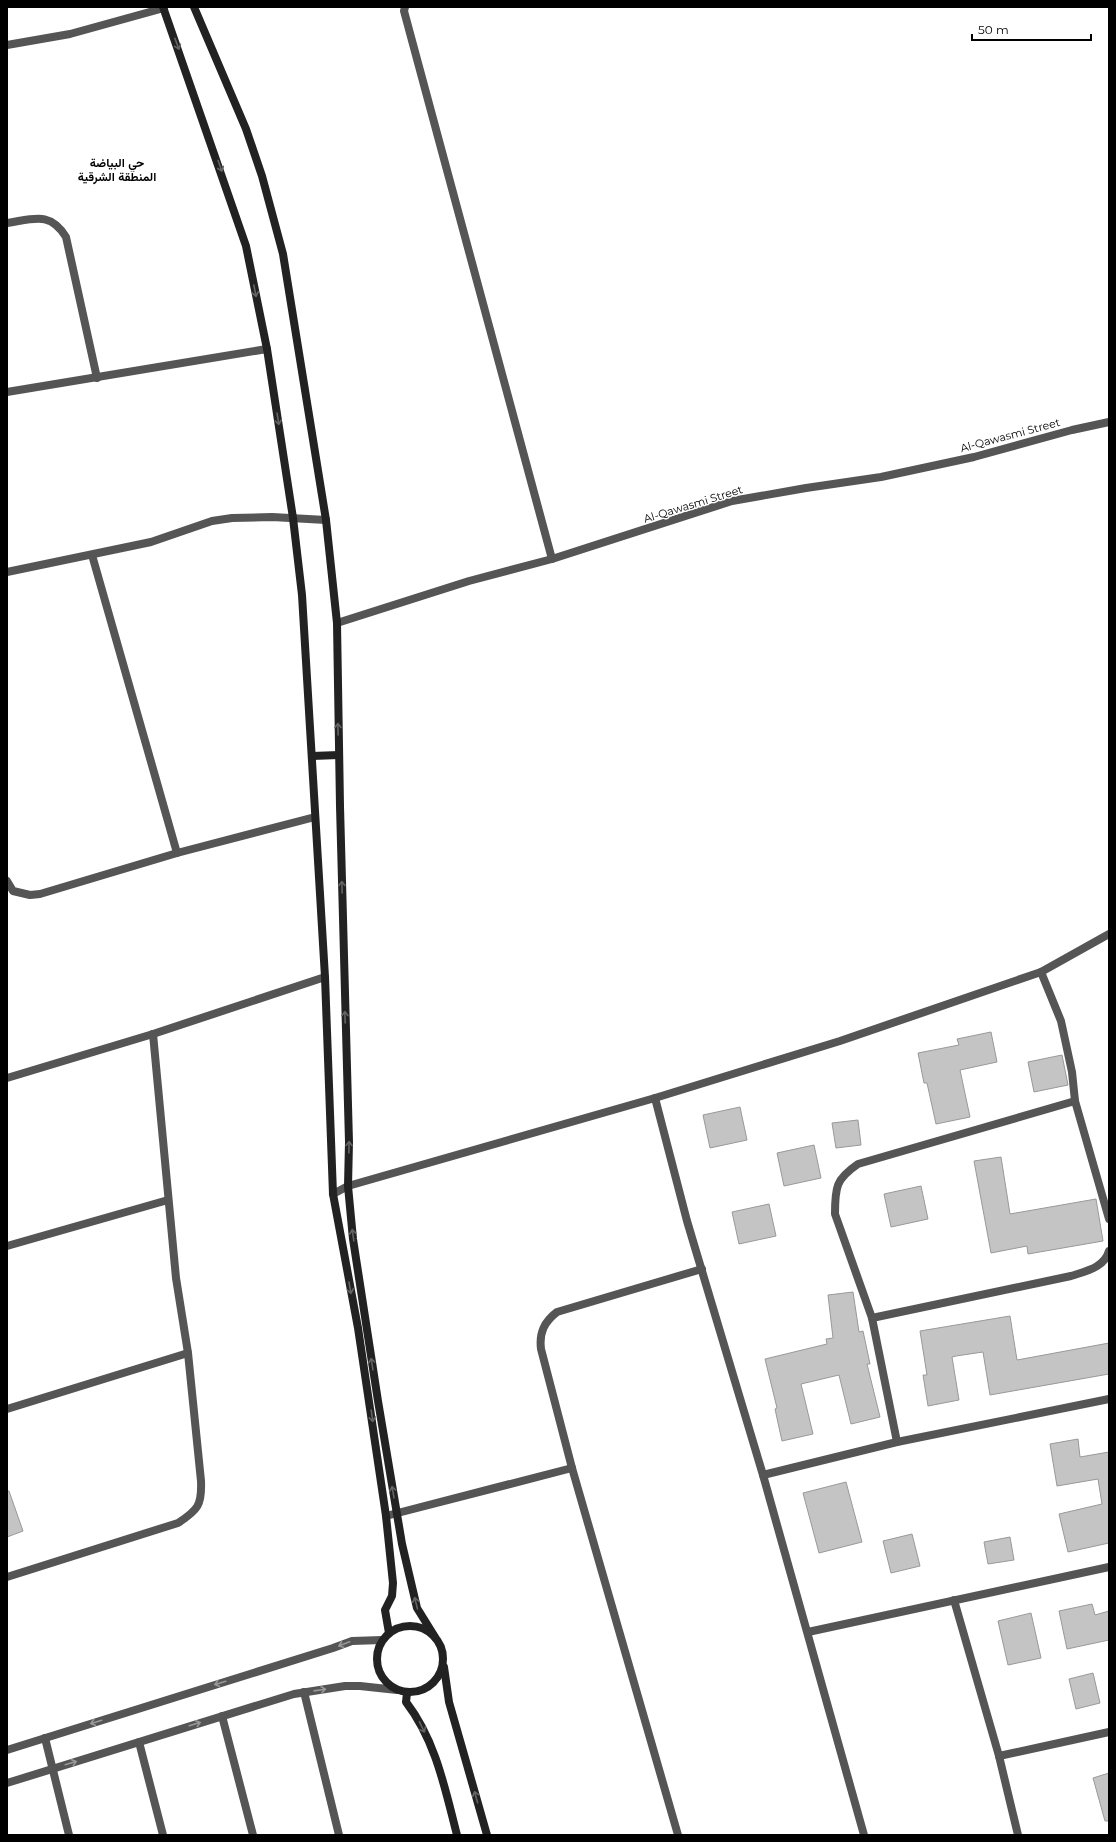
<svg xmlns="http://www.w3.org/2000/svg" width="1116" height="1842" font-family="Montserrat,Vazirmatn,sans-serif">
<rect width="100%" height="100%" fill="#fff"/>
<g fill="#c4c4c4" stroke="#999">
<polygon points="991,1032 997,1062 960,1070 970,1117 936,1124 927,1083 924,1083 918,1053 959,1045 957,1039"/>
<polygon points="1062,1055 1068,1085 1034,1092 1028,1062"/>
<polygon points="740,1107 747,1140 710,1148 703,1115"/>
<polygon points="858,1120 861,1145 836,1148 832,1123"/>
<polygon points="814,1145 821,1178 784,1186 777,1153"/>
<polygon points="1001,1157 1010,1214 1096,1199 1103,1241 1028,1254 1027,1246 991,1253 974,1161"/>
<polygon points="921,1186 928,1219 891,1227 884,1194"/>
<polygon points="769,1204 776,1236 739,1244 732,1212"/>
<polygon points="853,1292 859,1332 863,1331 870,1364 867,1364 880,1417 851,1424 839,1375 801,1384 813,1434 782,1441 775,1409 777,1408 765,1359 827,1344 826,1339 833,1338 828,1295"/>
<polygon points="1010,1316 1017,1360 1109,1343 1109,1374 990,1395 983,1352 956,1356 952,1357 959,1400 928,1406 923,1375 927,1375 920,1331"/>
<polygon points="1078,1439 1080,1457 1109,1452 1109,1543 1068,1552 1059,1514 1102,1504 1098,1479 1057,1486 1050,1444"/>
<polygon points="846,1482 862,1542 819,1553 803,1493"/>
<polygon points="7,1491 9,1491 23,1531 7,1537"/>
<polygon points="912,1534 920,1566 891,1573 883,1541"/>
<polygon points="1010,1537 1014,1560 988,1564 984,1542"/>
<polygon points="1092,1604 1095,1615 1109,1611 1109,1640 1067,1649 1059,1611"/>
<polygon points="1031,1613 1041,1658 1008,1665 998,1621"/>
<polygon points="1093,1673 1100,1703 1076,1709 1069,1679"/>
<polygon points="1109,1773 1109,1821 1105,1821 1093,1778"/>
</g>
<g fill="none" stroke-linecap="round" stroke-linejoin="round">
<g stroke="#555" stroke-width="8">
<polyline points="405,7 404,11 552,559"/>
<polyline points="7,45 70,34 164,8"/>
<path d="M7,223C34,219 50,211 66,237L97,378"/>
<polyline points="7,392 267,349"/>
<polyline points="92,555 177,853"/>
<polyline points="7,572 151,542 212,521 232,518 272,517 326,520"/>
<polyline points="337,623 469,581 552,559 732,501 806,488 881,477 974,457 1072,430 1109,422"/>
<polyline points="7,881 13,891 30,895 40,894 177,853 315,817"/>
<polyline points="1041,972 1061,1021 1072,1072 1075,1101 1109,1219"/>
<polyline points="7,1078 153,1034 325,977"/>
<polyline points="655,1098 687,1221 763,1475 864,1835"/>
<polyline points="333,1194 348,1186 655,1098 840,1041 1041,972 1109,934"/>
<polyline points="7,1246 168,1200"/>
<path d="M872,1318L1071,1276C1086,1271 1104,1268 1109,1251"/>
<polyline points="7,1409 188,1353"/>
<path d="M897,1442L872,1318L835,1214C835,1187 836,1179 858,1164L1075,1101"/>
<polyline points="763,1475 897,1442 1109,1399"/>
<polyline points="386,1516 572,1468"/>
<path d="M7,1577L178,1523C198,1510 202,1505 201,1481L188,1353L176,1278L153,1034"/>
<polyline points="954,1600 999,1756 1018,1835"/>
<polyline points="808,1632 1109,1567"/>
<polyline points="304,1692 339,1835"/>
<polyline points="222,1716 253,1835"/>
<polyline points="45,1738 69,1835"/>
<polyline points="139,1742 163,1835"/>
<polyline points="7,1750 333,1648 352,1641 382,1640"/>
<polyline points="999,1756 1109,1732"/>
<polyline points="7,1783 294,1694 345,1686 360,1686 397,1690"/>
<path d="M678,1835L572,1468L541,1349C539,1333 544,1322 557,1312L702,1269"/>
</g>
<g stroke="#222" stroke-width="8">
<polyline points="163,7 246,246 267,349 293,518 302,595 325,977 333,1194 358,1328 386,1516 393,1583 392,1596 385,1610 389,1633"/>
<polyline points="194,7 246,129 262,176 283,254 326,520 337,623 340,806 349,1142 348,1186 353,1239 378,1401 402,1544 417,1608 435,1637"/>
<polyline points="312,756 339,755"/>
<circle cx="410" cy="1659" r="33"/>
<polyline points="444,1667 449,1702 487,1835"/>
<path d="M407,1693L406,1702C436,1741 445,1789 457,1835"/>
</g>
</g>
<defs><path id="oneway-shaft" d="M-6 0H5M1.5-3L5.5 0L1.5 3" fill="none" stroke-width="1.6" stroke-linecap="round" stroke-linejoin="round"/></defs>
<g stroke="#646464">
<use href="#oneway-shaft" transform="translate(177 44) rotate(70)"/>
<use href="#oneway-shaft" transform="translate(220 166) rotate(71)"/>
<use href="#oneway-shaft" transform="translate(255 291) rotate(79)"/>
<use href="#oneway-shaft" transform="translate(278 419) rotate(81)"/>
<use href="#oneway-shaft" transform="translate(338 729) rotate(-91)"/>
<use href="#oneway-shaft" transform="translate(342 887) rotate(-91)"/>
<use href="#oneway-shaft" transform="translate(345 1017) rotate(-92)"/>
<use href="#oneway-shaft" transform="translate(349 1147) rotate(-89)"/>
<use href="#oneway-shaft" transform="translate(353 1235) rotate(-98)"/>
<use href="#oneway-shaft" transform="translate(350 1288) rotate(80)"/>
<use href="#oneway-shaft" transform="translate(372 1364) rotate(-99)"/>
<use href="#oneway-shaft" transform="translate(372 1416) rotate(82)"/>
<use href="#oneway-shaft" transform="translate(393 1492) rotate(-100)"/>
<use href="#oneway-shaft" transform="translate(416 1603) rotate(-104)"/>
<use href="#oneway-shaft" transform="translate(422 1727) rotate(64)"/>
<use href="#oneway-shaft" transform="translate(476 1797) rotate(-106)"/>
</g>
<g stroke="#999">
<use href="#oneway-shaft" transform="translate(344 1644) rotate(159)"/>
<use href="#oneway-shaft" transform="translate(220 1683) rotate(163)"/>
<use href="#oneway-shaft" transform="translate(320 1690) rotate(-8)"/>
<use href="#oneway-shaft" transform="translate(96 1722) rotate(163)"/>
<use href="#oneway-shaft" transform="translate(195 1724) rotate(-17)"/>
<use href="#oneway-shaft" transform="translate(71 1763) rotate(-17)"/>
</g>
<g text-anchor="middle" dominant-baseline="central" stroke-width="3" stroke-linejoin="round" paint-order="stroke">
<g font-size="11" fill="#000" stroke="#fff">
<text transform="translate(1010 435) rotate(-15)">Al-Qawasmi Street</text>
<text transform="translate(693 504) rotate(-17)">Al-Qawasmi Street</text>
</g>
<g font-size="12" font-weight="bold" fill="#000" stroke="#fff">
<text x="117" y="162">حي البياضة<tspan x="117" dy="14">المنطقة الشرقية</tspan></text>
</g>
</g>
<rect width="1116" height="1842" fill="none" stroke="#000000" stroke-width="16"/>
<path d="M972 34v6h119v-6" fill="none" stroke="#000000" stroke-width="2"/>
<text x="978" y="34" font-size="12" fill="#000000" stroke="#ffffff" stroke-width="3" paint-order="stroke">50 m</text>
</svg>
